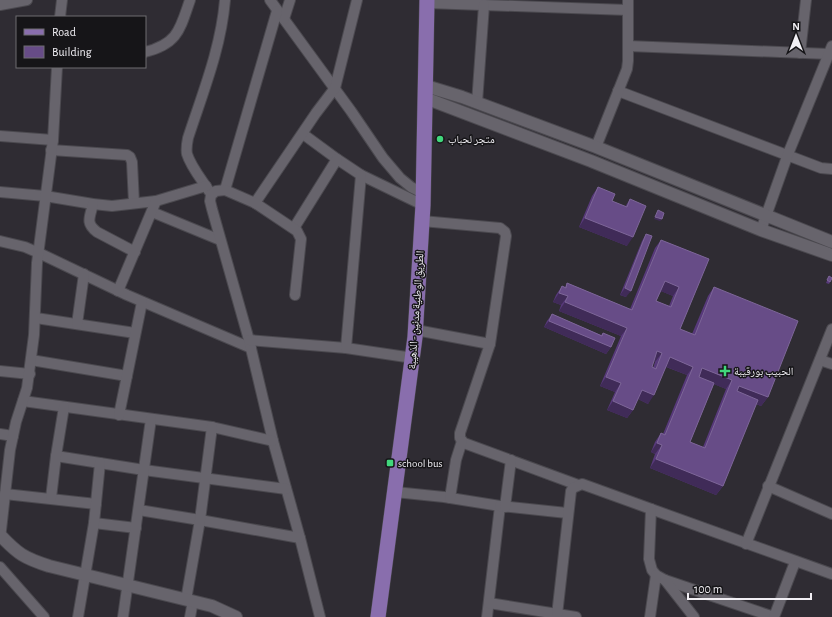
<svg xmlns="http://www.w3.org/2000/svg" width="832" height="617" font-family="'Alegreya Sans','Noto Naskh Arabic',sans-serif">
<rect width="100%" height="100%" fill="#2f2c33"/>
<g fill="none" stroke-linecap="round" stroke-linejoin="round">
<g stroke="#4b494f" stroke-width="12">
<g id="minor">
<polyline points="270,0 351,111 383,158 400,178 411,187 423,193"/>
<polyline points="427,3 628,10"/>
<polyline points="0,5 27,0"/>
<polyline points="60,17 62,0"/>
<polyline points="284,19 290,0"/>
<polyline points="628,46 829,54"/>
<path d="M145,52C178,44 180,29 190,0"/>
<polyline points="800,53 806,0"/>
<polyline points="618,91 821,168 832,169"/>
<polyline points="477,103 484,5"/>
<polyline points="303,134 337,159 361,175 423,205"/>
<polyline points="0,136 53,140"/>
<polyline points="596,147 627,69 628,61 628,0"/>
<polyline points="51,150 127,155 130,157 132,162 134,203"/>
<polyline points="225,190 277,11"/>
<path d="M209,191C202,180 191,167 187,154C186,149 187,143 188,138C203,92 221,48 225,0"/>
<polyline points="0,192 45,196 93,204 112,206 156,201 206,186"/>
<polyline points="255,203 316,113 335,88 357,0"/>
<path d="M93,204C90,217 85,223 97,232L135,252"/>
<polyline points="152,212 220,240"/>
<polyline points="422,221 500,228 505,232 506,236 490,344 460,433 460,438 464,443 578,485"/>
<polyline points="294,228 337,159"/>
<polyline points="761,230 788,154 832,46"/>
<polyline points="0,241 25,247 39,253 127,295 251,348"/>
<polyline points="118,291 156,201"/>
<polyline points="295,295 301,239 297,231 255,203 225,190 216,191 211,195 210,201 212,209 249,340 273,441 300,538 320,617"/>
<polyline points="36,318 135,333"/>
<polyline points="77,324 84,274"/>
<polyline points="416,330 490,344"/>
<polyline points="249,340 346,348 413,358"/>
<polyline points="346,348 361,175"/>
<polyline points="31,360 127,376"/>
<polyline points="820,360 832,364"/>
<polyline points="0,371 30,374"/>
<polyline points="23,401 212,427 273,441"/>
<polyline points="119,415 142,302"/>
<polyline points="0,434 13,436"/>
<polyline points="56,456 144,470 286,489"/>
<polyline points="768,486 832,514"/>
<polyline points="395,492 444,497 500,506 487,617"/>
<polyline points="5,494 96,504"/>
<polyline points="51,498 56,456 64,407"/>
<polyline points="450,498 456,460 462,441"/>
<polyline points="500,506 567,513"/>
<polyline points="505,507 511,460"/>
<polyline points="651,509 832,574"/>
<polyline points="139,510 200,520 300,538"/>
<polyline points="94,523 136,528"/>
<polyline points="0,539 10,450 16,422 27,388 34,335 37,263 53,140 57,67"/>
<polyline points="746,544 832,329"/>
<polyline points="0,567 44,617"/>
<polyline points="665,580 774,617"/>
<polyline points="186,600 200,520 212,427"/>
<polyline points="489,603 576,617"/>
<polyline points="557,615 571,491 573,488 582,484 651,509 649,559 652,570 656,575 665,580 694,617"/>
<polyline points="78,617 94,523 100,463"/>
<polyline points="123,617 151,419"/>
<polyline points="190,617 193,601"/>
<polyline points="650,617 656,575"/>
<polyline points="774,617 795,562"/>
</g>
</g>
<g stroke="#4b494f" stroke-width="14">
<g id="tertiary">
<polyline points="426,86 462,97 596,147 832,242"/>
<polyline points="425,98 591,161 761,230 832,255"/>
<path d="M0,535C18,554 24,558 49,566L212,606L236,617"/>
</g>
</g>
<g stroke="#4b494f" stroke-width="16">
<polyline id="primary" points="378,617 415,337 423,205 427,0"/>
</g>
<use href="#minor" stroke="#67646c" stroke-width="10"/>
<use href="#tertiary" stroke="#67646c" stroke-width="12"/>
<use href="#primary" stroke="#896ead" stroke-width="15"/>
</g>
<g fill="#57397a" fill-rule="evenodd">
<polygon points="598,187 612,201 625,207 630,199 627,246 579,227 592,196"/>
<polygon points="646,234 626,297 620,295 642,241"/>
<path d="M661,240L709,259L680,329L692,334L708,296L714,287L768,397L761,406L756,404L723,486L716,495L650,468L655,454L651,452L655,442L661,433L663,434L687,375L666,367L648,404L638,399L633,410L627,418L607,410L615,392L600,386L621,336L559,311L561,305L553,302L556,295L562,286L565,287L567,283L630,309L655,248ZM661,291L673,296L669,306L656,301ZM654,361L655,362L653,368L652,367ZM714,384L726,389L703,447L690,442Z"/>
<polygon points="829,276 830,282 829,284 826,283"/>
<polygon points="552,314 601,335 603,333 611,347 606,354 544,327 547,321"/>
</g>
<g fill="#402b58">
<polygon points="655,217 662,219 660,221 654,219"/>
<polygon points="585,218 633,237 627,246 579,227"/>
<polygon points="665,281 679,287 673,296 658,290"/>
<polygon points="625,288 631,291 626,297 620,295"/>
<polygon points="559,293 568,296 561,305 553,302"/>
<polygon points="565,302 627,328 621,336 559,311"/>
<polygon points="549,321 611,347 606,354 544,327"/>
<polygon points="657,351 662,353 655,362 651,360"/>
<polygon points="670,357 693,367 687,375 664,366"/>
<polygon points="702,368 732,380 726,389 696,377"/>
<polygon points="606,377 621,383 615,392 600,386"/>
<polygon points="739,386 768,397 761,406 733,394"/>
<polygon points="642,390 654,395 648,404 636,398"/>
<polygon points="613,401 633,410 627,418 607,410"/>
<polygon points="657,443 662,445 655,454 651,452"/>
<polygon points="656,459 723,486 716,495 650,468"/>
</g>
<g fill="#674c87" stroke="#7d6698" fill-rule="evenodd">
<polygon points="598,187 615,194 612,201 627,207 630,199 646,206 633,237 585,218"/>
<polygon points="658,210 664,213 662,219 655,217"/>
<polygon points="646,234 652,236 631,291 625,288"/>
<path d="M661,240L709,259L680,329L695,335L714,287L798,321L768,397L739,386L737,391L758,400L723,486L656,459L662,445L657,443L661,433L665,435L693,367L670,357L654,395L642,390L633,410L613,401L621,383L606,377L627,328L565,302L568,296L559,293L562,286L566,288L567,283L632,310ZM665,281L679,287L671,307L656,301ZM657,351L662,353L656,369L652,367ZM702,368L732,380L705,448L690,442L714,383L699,377Z"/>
<polygon points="829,276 832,278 830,282 827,280"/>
<polygon points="552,314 602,336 603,333 615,338 611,347 549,321"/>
</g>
<g fill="#41d77c" stroke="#161518" stroke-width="1.5">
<circle cx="440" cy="139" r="4"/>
<path d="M723 365h4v4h4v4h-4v4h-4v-4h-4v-4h4z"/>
<rect x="386" y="459" width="8" height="8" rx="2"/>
</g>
<g text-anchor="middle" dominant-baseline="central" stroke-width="3" stroke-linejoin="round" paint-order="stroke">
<g font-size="11" fill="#f1eff4" stroke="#161518" text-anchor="start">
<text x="448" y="139">متجر لحباب</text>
<text x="734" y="371">الحبيب بورقيبة</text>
<text x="398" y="463">school bus</text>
</g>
<g font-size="11" fill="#f1eff4" stroke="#161518">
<text transform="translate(416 310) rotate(-86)">الطريق الوطنية مدنين - الذهيبة</text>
</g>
</g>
<rect x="16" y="16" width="130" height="52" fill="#161518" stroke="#6e6c70"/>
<rect x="24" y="29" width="20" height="6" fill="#896ead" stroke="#6e6c70"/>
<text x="52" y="36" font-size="12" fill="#f1eff4">Road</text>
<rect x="24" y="46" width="20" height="12" fill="#674c87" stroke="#6e6c70"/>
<text x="52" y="56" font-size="12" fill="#f1eff4">Building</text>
<g transform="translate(796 36)" stroke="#161518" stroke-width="3" paint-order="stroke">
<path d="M0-3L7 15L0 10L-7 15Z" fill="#f1eff4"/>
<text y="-6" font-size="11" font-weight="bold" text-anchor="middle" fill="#f1eff4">N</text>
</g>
<path d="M688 593v6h123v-6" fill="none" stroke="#f1eff4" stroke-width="2"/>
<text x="694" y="593" font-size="12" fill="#f1eff4" stroke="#161518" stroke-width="3" paint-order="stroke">100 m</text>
</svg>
